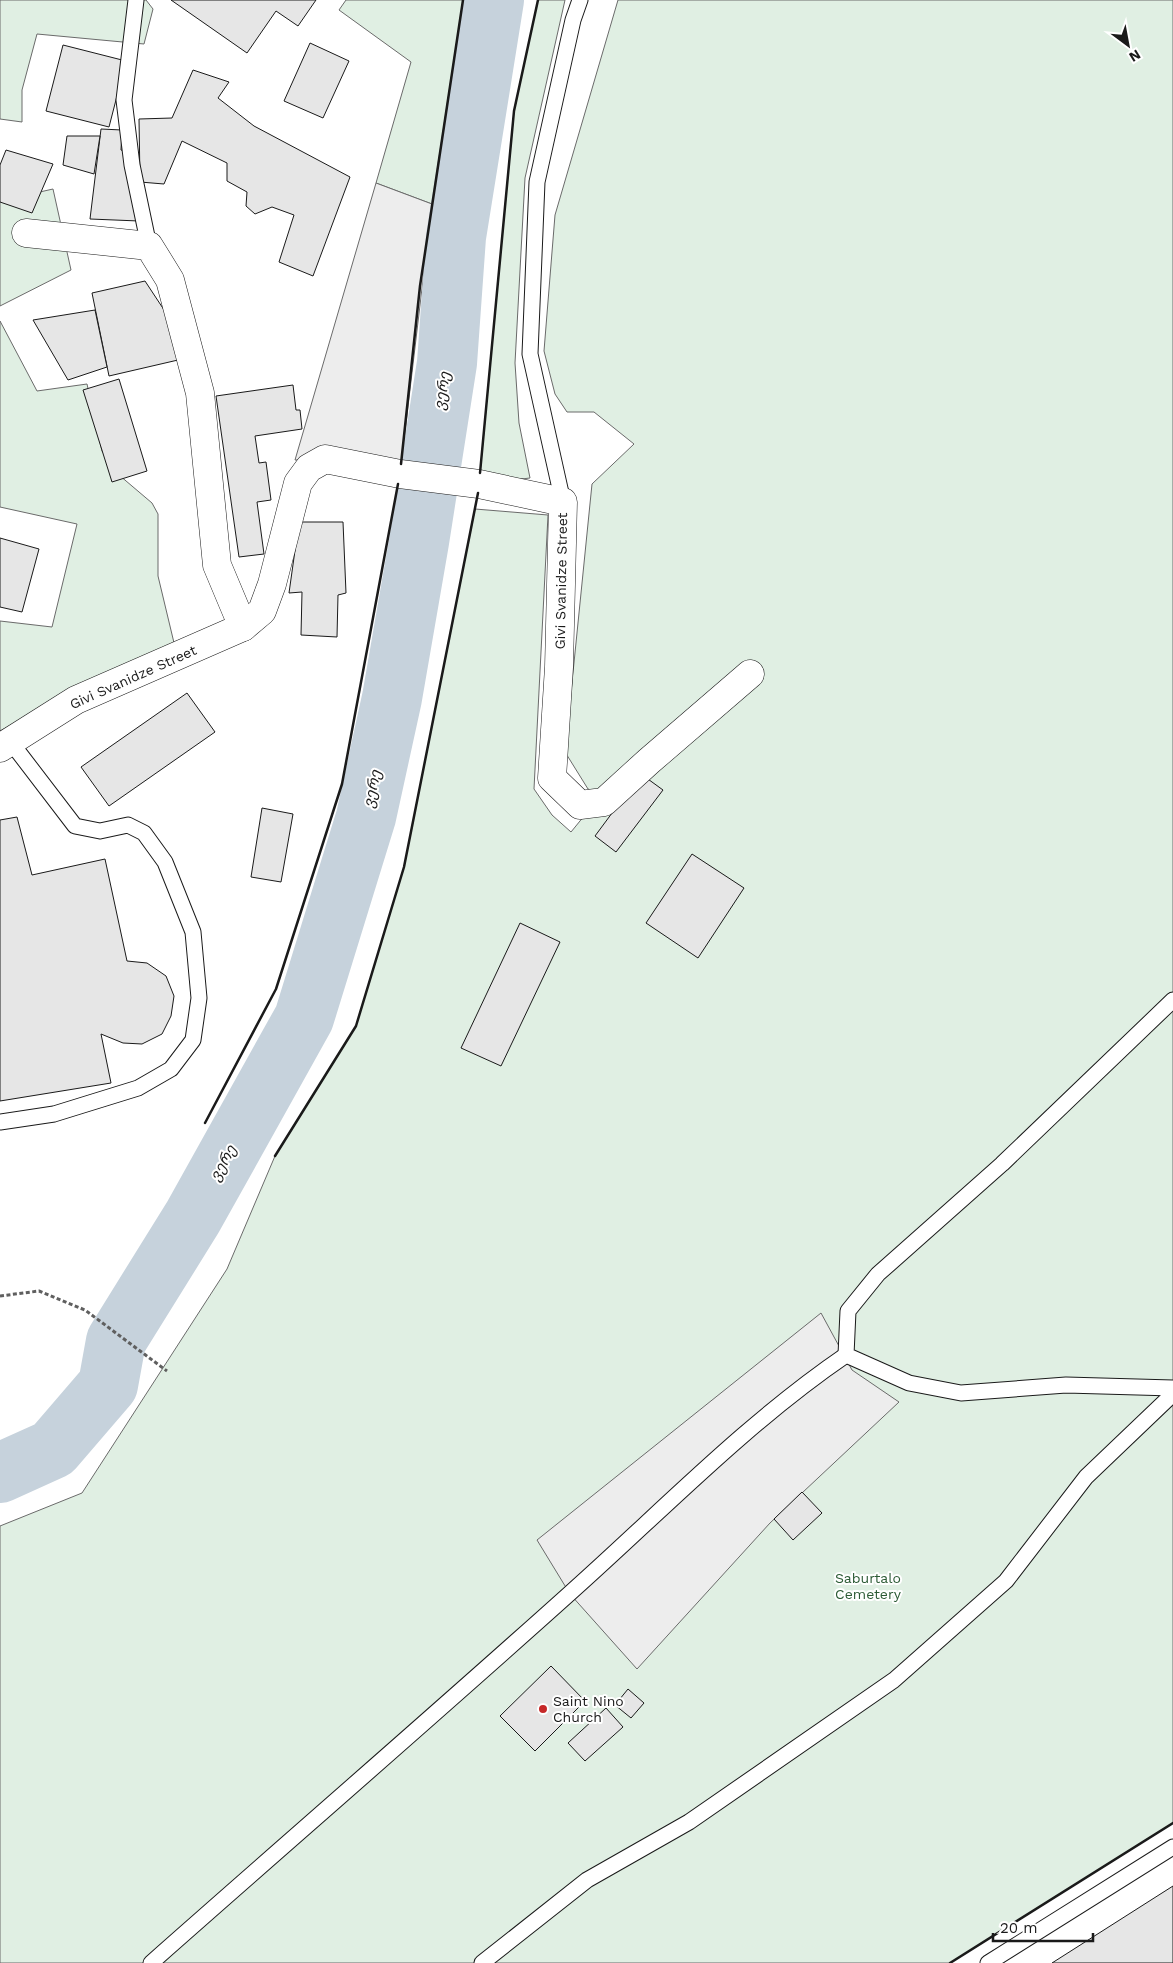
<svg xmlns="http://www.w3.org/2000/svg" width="1173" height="1963" font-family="'Work Sans','Noto Sans Georgian',sans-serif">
<rect width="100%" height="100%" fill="#fff"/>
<g fill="#e0efe3" stroke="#6a6a6a">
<polygon points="0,0 146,0 153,9 144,44 37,34 22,90 22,122 0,119"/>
<polygon points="346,0 463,0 432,204 376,183 411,62 339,10"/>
<polygon points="538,0 565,0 525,178 515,363 519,423 530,478 479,484 514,111"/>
<polygon points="618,0 1173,0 1173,1823 950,1963 0,1963 0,1526 82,1493 227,1269 275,1156 356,1026 404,867 475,509 548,515 534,789 552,815 571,832 602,794 588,789 565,752 592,484 634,444 594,412 567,412 555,394 544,351 555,215"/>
<polygon points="53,189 71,270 0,306 0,201"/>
<polygon points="0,321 37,391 87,384 102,451 119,475 152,503 158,514 158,576 175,647 90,682 0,731 0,621 52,627 77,524 0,507"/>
</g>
<g fill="#ededed" stroke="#6a6a6a">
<polygon points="376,183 432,204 400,474 325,459 295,460"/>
<polygon points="821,1313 852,1370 899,1402 770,1523 637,1669 570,1594 537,1540"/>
</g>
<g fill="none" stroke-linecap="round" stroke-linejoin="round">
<polyline stroke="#c6d2dc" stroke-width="60" points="0,1473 53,1449 108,1385 116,1341 193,1217 304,1018 366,817 392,698 419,542 447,363 456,237 494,0"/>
</g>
<g fill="#e6e6e6" stroke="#1a1a1a">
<polygon points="171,0 316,0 298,26 276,11 247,53"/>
<polygon points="310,43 349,61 323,118 284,101"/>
<polygon points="63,45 126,61 109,127 46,111"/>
<polygon points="193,70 229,82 218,98 254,126 350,177 313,276 279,262 294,215 272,207 255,214 246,206 247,192 227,181 227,163 182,141 164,184 140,182 139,119 172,118"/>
<polygon points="101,129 122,130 121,150 131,154 139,221 90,219"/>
<polygon points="67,136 100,136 94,174 63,165"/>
<polygon points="6,150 53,164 32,213 0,202 0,165"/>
<polygon points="145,281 172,322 178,360 109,376 92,293"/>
<polygon points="95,310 107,367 68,380 33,320"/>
<polygon points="119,379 147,471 112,482 83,390"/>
<polygon points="293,385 296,410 300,410 302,429 255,436 259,463 266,462 271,500 257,502 264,554 239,557 216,396"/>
<polygon points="299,522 343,522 346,593 338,595 337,637 301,635 302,592 289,593"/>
<polygon points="0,538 39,549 22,612 0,607"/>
<polygon points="187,693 215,732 109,806 81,767"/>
<polygon points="641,774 663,790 616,852 595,836"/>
<polygon points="262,808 293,814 281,882 251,877"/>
<polygon points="17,817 32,875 105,859 127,961 147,963 166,976 174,996 171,1016 162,1034 142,1044 123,1043 101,1034 111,1083 0,1101 0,820"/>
<polygon points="692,854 744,888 698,958 646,923"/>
<polygon points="520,923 560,942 501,1066 461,1048"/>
<polygon points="802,1492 822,1513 793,1540 774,1519"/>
<polygon points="551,1666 585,1701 535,1751 500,1716"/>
<polygon points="628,1689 644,1703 631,1718 615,1705"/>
<polygon points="606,1708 623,1727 585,1761 568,1743"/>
<polygon points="1173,1886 1173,1963 1052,1963"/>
</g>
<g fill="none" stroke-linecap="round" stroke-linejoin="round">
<g stroke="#1a1a1a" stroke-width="17">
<g id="service">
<polyline points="136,0 124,100 132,165 149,246"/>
<polyline points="563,502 530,354 537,182 573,20 580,0"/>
<polyline points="1173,1000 1002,1164 878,1274 848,1311 846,1355 909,1383 961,1393 1066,1385 1173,1388"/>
<polyline points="0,1122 54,1114 138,1088 171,1069 193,1040 199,998 193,932 165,862 144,833 128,825 100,831 75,826 10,741"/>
<path d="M151,1963C290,1840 431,1718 569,1594C660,1513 745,1424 846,1355"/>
<polyline points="482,1963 587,1880 689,1822 894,1680 1006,1581 1086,1477 1173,1394"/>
<polyline points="988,1963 1173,1847"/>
</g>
</g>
<g stroke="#1a1a1a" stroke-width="29">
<g id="minor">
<polyline points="243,627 262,611 272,584 298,483 309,468 325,459 400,474 479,484 563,502 559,667 552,778 580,805 604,802 649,761 750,674"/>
<polyline points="0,748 76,700 243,627 217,565 200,393 170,280 149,246 26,233"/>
</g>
</g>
<polyline stroke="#5f5f5f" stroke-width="3" stroke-dasharray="4 2.5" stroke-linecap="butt" points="0,1296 39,1291 85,1310 167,1371"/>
<use href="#service" stroke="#fff" stroke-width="15"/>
<use href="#minor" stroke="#fff" stroke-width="28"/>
<g stroke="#1a1a1a" stroke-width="2.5">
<polyline points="401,464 420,286 463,0"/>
<polyline points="480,473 514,111 538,0"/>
<polyline points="205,1123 276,989 342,784 398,484"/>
<polyline points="275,1156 356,1026 404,867 478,493"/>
<polyline points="950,1963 1173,1823"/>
</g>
</g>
<circle fill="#c62828" stroke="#fff" stroke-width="2" cx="543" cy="1709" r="5"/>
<g text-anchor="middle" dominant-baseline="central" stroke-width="4" stroke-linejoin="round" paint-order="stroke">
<g font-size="14" fill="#1a1a1a" stroke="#fff">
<text transform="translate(561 581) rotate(-89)">Givi Svanidze Street</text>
<text transform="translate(133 677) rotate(-24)">Givi Svanidze Street</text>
</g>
<g font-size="14" fill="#2b5a34" stroke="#fff">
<text x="868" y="1578">Saburtalo<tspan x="868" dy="16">Cemetery</tspan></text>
</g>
<g font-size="14" fill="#1a1a1a" stroke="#fff" text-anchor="start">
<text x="553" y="1701">Saint Nino<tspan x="553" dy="16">Church</tspan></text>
</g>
<g font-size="15" font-style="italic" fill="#1a1a1a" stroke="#fff">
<text transform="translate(442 391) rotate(-81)">ვერე</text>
<text transform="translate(372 789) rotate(-78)">ვერე</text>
<text transform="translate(223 1163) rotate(-61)">ვერე</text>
</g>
</g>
<g transform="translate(1128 45) rotate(148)" stroke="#ffffff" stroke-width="4" paint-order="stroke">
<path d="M0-4L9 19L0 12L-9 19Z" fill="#1a1a1a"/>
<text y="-8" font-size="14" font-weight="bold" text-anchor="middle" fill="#1a1a1a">N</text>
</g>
<path d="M993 1933v8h100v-8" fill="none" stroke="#1a1a1a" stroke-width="2.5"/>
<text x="1000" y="1933" font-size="15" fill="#1a1a1a" stroke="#ffffff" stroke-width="4" paint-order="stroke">20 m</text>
</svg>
